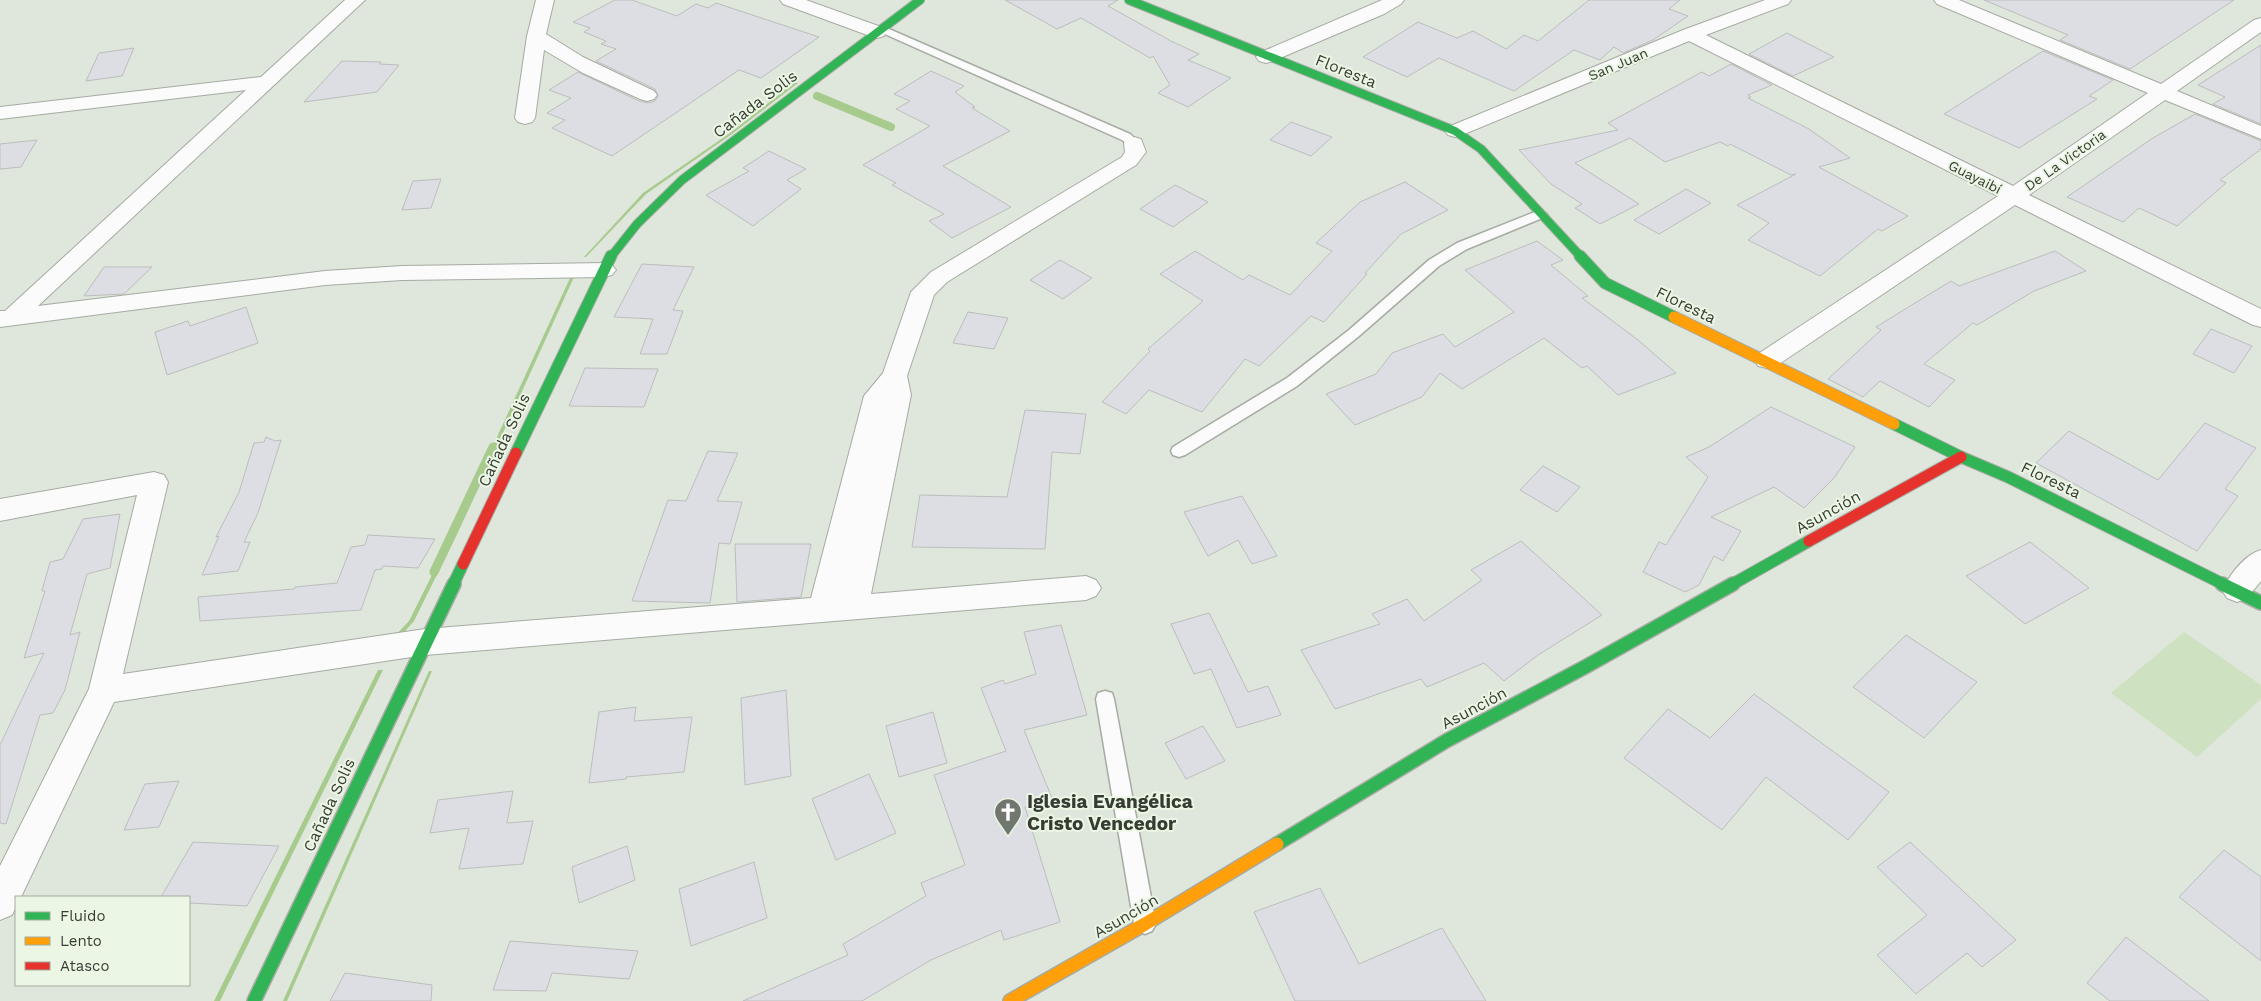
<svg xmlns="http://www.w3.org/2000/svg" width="2261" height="1001" font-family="'Work Sans',sans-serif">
<rect width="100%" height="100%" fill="#dfe6db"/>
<polygon fill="#cee2c1" points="2184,632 2261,685 2261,699 2197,757 2111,693"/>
<g fill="#a7ca8d">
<polygon points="795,82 798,83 732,134 646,194 586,257 584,257 643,193 730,133"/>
<polygon points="574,277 457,534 414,621 398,639 393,638 409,621 452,535 570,278"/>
<polygon points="378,670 383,670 220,1001 214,1001"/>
<polygon points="429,671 432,671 287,1001 283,1001"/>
</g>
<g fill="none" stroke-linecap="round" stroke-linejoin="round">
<polyline stroke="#a7ca8d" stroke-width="8" points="817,96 891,127"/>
<polyline stroke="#a7ca8d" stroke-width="9" points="434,572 493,447"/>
</g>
<g fill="#dcdee3" stroke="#bcbebd">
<polygon points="615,0 632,0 677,16 696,4 708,8 716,3 819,37 761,78 739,70 612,156 552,128 565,120 547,113 571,98 549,90 578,72 639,101 648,103 655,101 658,96 655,89 596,61 616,49 601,44 606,41 584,32 590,28 573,22"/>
<polygon points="1005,0 1118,0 1108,6 1171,41 1199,54 1188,60 1231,78 1188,107 1158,93 1170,85 1153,56 1150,58 1081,18 1057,29"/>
<polygon points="1589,0 1680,0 1669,9 1688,16 1653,40 1623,53 1614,47 1600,60 1574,50 1514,91 1439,58 1407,77 1363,57 1418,22 1457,38 1473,31 1506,49 1524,35 1538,41"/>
<polygon points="1984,0 2234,0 2130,69 2060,40 2068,35"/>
<polygon points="1787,33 1834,57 1793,76 1749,54"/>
<polygon points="2261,45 2261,124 2213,104 2225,97 2198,85"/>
<polygon points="134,48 122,76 86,81 99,53"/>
<polygon points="2043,51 2113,80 2089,96 2097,99 2019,148 1944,114"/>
<polygon points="342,61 381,62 379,64 399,65 377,92 304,102"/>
<polygon points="1731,64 1772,85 1748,95 1751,97 1748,98 1809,129 1850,158 1819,167 1908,216 1882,231 1878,229 1820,276 1748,240 1769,223 1737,205 1796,174 1791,175 1730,144 1728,146 1720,142 1665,162 1630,138 1575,163 1639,204 1600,224 1575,208 1582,204 1551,184 1519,150 1618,130 1608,123 1702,72 1709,76"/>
<polygon points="931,71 964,86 955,92 975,107 972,108 1010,131 943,166 1011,207 952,238 929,221 944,214 892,185 896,183 863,165 930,126 896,109 910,101 894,94"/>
<polygon points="2195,114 2261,141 2261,149 2220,180 2226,183 2177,226 2139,208 2123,222 2067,197 2153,138"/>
<polygon points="1291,122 1332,137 1311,156 1270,140"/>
<polygon points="37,140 21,167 0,169 0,144"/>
<polygon points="769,151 806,169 787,180 801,189 753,226 706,195 749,171 743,168"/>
<polygon points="441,179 431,208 402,210 413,181"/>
<polygon points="1405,182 1448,210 1401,234 1365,273 1367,274 1324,322 1311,316 1259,366 1245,359 1202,412 1149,390 1126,414 1102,402 1150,351 1148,349 1203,301 1160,274 1195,251 1243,280 1249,275 1290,295 1332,251 1316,243 1360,202"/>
<polygon points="1175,185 1208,202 1173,227 1140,209"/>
<polygon points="1686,189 1711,203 1659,234 1634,220"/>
<polygon points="1537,241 1563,260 1551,265 1588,296 1582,298 1638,340 1676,373 1618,395 1587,366 1582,368 1544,338 1462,389 1440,373 1422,397 1355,425 1326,394 1376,374 1392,353 1443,334 1455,347 1514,312 1465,270"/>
<polygon points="2055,251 2086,271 2034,291 1977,325 1973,323 1924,364 1955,380 1929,407 1880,381 1863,397 1828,379 1881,330 1876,327 1951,281 1959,286"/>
<polygon points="1060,260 1092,278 1063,299 1030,280"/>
<polygon points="642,264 694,267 673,310 683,311 667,354 640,354 653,319 614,317"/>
<polygon points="104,267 152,267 124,294 84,296"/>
<polygon points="246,307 258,343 167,375 155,332 188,321 190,326"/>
<polygon points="968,312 1008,318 994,349 953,343"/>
<polygon points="2211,329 2252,346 2234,373 2193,354"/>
<polygon points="585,368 658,369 644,407 569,406"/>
<polygon points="1771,407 1855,447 1834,478 1804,508 1774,487 1711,517 1741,531 1723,561 1714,556 1699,585 1685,592 1643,572 1659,542 1666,545 1708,477 1686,457 1709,447"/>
<polygon points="1025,410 1086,414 1080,454 1052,452 1045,549 912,547 920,495 1007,497"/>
<polygon points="2205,423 2256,448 2225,489 2238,496 2197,551 2036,463 2069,431 2158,480"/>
<polygon points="266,437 275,441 281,440 258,513 244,542 250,542 238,571 202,575 219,536 216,537 239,492 254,443 264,442"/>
<polygon points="708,451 738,453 717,501 742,502 730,544 719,543 710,603 632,601 668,500 686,501"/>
<polygon points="1543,466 1580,487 1557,512 1520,490"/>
<polygon points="1242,496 1277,556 1252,564 1238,540 1208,556 1184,512"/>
<polygon points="120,514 110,568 87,574 70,635 80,632 65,690 53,713 40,715 6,824 0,823 0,745 44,653 24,658 45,591 42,591 50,562 63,559 83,519"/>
<polygon points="368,535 435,539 418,568 383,566 382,569 375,570 361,610 200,621 198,597 294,589 295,587 337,583 351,547 365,545"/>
<polygon points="1521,541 1602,615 1538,655 1504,681 1484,663 1427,687 1421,679 1335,709 1301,650 1380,624 1372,614 1407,599 1424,621 1482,580 1471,570"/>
<polygon points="2030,542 2089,588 2025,624 1966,576"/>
<polygon points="735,544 811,544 801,597 737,602"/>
<polygon points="1209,613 1248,692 1268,686 1281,715 1237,728 1211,669 1194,674 1171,624"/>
<polygon points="1061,625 1087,715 1024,730 1052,798 1025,807 1060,922 1004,940 1001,930 931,960 862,1001 743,1001 848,955 843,944 926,896 921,883 965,865 934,775 1006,751 981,688 1003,680 1005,684 1036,674 1024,632"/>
<polygon points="1906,635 1977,682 1924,738 1853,687"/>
<polygon points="786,690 791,776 745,785 741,698"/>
<polygon points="1754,694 1889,792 1848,840 1766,777 1722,830 1624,758 1668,709 1710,738"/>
<polygon points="636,707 634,721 692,717 684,772 626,777 626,779 589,783 599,712"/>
<polygon points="933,712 947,763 899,777 886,726"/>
<polygon points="1203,726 1225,761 1186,779 1165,743"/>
<polygon points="869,774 896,833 836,860 812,799"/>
<polygon points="179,781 159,827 124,830 145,784"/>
<polygon points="513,791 507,823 533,821 523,864 459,869 469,828 430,833 438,800"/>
<polygon points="193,842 279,846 247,906 189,903 189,897 161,897"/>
<polygon points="1910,842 2016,940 1982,967 1967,953 1916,994 1877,955 1927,915 1877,867"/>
<polygon points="627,846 635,880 579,903 572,867"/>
<polygon points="2224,850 2261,877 2261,961 2179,897"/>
<polygon points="754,862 767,918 691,946 679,889"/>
<polygon points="1320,888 1359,964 1442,928 1486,1001 1295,1001 1254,912"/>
<polygon points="2126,937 2209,1001 2110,1001 2087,983"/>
<polygon points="510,941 638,951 629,979 552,973 546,991 493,990"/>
<polygon points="345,973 432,985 431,1001 330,1001"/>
</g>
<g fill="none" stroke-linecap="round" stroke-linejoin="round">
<g stroke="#a6aba3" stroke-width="3">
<g id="lane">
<polygon points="882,26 1130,134 1140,143 1138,146 1130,146 1122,140 878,31 877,29 878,27"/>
<polygon points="1540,210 1547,214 1545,217 1467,249 1439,266 1359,336 1297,386 1185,455 1179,457 1173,455 1171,451 1173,447 1287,378 1349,330 1429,260 1457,243"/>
<polygon points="1105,691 1112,693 1114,699 1156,924 1152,931 1145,934 1138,931 1134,924 1096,699 1098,693"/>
</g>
</g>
<g stroke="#a6aba3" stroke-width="2">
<g id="street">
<polygon points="345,0 365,0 38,306 325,271 402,266 604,263 612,265 616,270 612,275 604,277 402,280 325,285 0,327 0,311 5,311 246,90 0,119 0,107 261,77"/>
<polygon points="536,0 554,0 546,34 583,57 654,91 657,95 654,99 647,101 640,99 583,73 544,50 535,118 532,122 525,124 518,122 515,118 527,36"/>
<polygon points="780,0 806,0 884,28 886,32 884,36 877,38 870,36 783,4"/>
<polygon points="1382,0 1404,0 1401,4 1384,14 1273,61 1266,63 1259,61 1256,57 1259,53"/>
<polygon points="1765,0 1791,0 1788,4 1706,35 2013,186 2148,93 1937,4 1934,0 1959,0 2161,84 2254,20 2261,18 2261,32 2177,91 2261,126 2261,139 2165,100 2029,195 2261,309 2261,327 2253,325 2015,205 1776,366 1767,368 1758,366 1755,360 1758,354 1998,196 1689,41 1462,135 1455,137 1448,135 1445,131 1448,127 1683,30"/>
<polygon points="1134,137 1141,139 1146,152 1136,165 947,282 934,295 907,376 911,395 871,594 1086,576 1096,580 1101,588 1096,596 1086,600 425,655 114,702 21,897 16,897 16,907 12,915 0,920 0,866 89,689 137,495 0,521 0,499 154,472 164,475 168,482 123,674 425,629 811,598 864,396 883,373 911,292 931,272 1122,157 1125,152 1124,143 1127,139"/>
<path d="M2261,550V581L2247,598L2237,602L2227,598L2222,590C2230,575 2244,555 2261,550Z"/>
</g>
</g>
<g stroke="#a6aba3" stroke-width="10">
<g id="fast-far2">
<polyline points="1129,0 1455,131 1481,149 1582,258"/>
<polyline points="610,258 637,224 682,180 920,0"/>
</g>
</g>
<g stroke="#a6aba3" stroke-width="13">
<g id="fast-far1">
<polyline points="1580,256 1605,283 1674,317"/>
<polyline points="1894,424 1961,457 2008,477 2225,585"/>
<polyline points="516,453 611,256"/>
<polyline points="453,585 463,564"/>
<polyline points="1731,585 1809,541"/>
</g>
</g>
<g stroke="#a6aba3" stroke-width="16">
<g id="fast">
<polyline points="2222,584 2261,603"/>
<polyline points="1277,844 1446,741 1585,667 1733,584"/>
<polyline points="254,1001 454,584"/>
</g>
</g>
<g stroke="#a6aba3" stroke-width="13">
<polyline id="slow-far1" points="1674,317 1894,424"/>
</g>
<g stroke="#a6aba3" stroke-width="16">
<polyline id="slow" points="1010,1001 1145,924 1277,844"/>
</g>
<g stroke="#a6aba3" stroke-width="13">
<g id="jam">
<polyline points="1809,541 1961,457"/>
<polyline points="463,564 516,453"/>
</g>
</g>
<use href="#lane" fill="#fafbfa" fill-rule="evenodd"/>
<use href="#street" fill="#fafbfa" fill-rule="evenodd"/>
<use href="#fast-far2" stroke="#30b455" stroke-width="8"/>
<use href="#fast-far1" stroke="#30b455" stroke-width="11"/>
<use href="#fast" stroke="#30b455" stroke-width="13"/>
<use href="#slow-far1" stroke="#ff9f0a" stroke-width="11"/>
<use href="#slow" stroke="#ff9f0a" stroke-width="13"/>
<use href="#jam" stroke="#e5322d" stroke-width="11"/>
</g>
<defs>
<g id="church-pin" transform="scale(1.4375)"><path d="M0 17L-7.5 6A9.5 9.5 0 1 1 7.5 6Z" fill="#71776e" stroke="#ebf7e4"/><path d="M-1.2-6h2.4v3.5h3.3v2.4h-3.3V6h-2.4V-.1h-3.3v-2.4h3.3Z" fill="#fff"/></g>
</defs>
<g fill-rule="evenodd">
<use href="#church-pin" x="1008" y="812"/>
</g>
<g text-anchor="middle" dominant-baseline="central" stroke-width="4" stroke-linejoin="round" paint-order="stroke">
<g font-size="14" fill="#363b33" stroke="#ebf7e4">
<text transform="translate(1618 64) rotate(-23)">San Juan</text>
<text transform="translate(2065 160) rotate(-35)">De La Victoria</text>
<text transform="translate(1975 177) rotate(27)">Guayaibí</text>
</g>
<g font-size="16" fill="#363b33" stroke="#ebf7e4">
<text transform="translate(1346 71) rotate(22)">Floresta</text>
<text transform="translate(755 104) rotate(-37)">Cañada Solis</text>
<text transform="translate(1686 305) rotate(26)">Floresta</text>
<text transform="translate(504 440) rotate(-65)">Cañada Solis</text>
<text transform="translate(2051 480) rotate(26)">Floresta</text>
<text transform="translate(1828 512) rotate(-29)">Asunción</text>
<text transform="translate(1474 708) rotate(-28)">Asunción</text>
<text transform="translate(329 805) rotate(-65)">Cañada Solis</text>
<text transform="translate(1126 916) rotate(-30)">Asunción</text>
</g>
<g font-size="19" font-weight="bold" fill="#363b33" stroke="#ebf7e4" text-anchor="start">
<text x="1027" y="801">Iglesia Evangélica<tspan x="1027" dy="22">Cristo Vencedor</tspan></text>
</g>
</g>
<rect x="15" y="896" width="175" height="90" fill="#ebf7e4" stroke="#a3ac9d"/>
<rect x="25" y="912" width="25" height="8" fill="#30b455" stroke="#a3ac9d"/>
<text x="60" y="921" font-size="15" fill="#363b33">Fluido</text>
<rect x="25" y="937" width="25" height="8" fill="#ff9f0a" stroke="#a3ac9d"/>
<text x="60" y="946" font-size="15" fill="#363b33">Lento</text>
<rect x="25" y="962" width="25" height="8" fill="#e5322d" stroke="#a3ac9d"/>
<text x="60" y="971" font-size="15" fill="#363b33">Atasco</text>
</svg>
